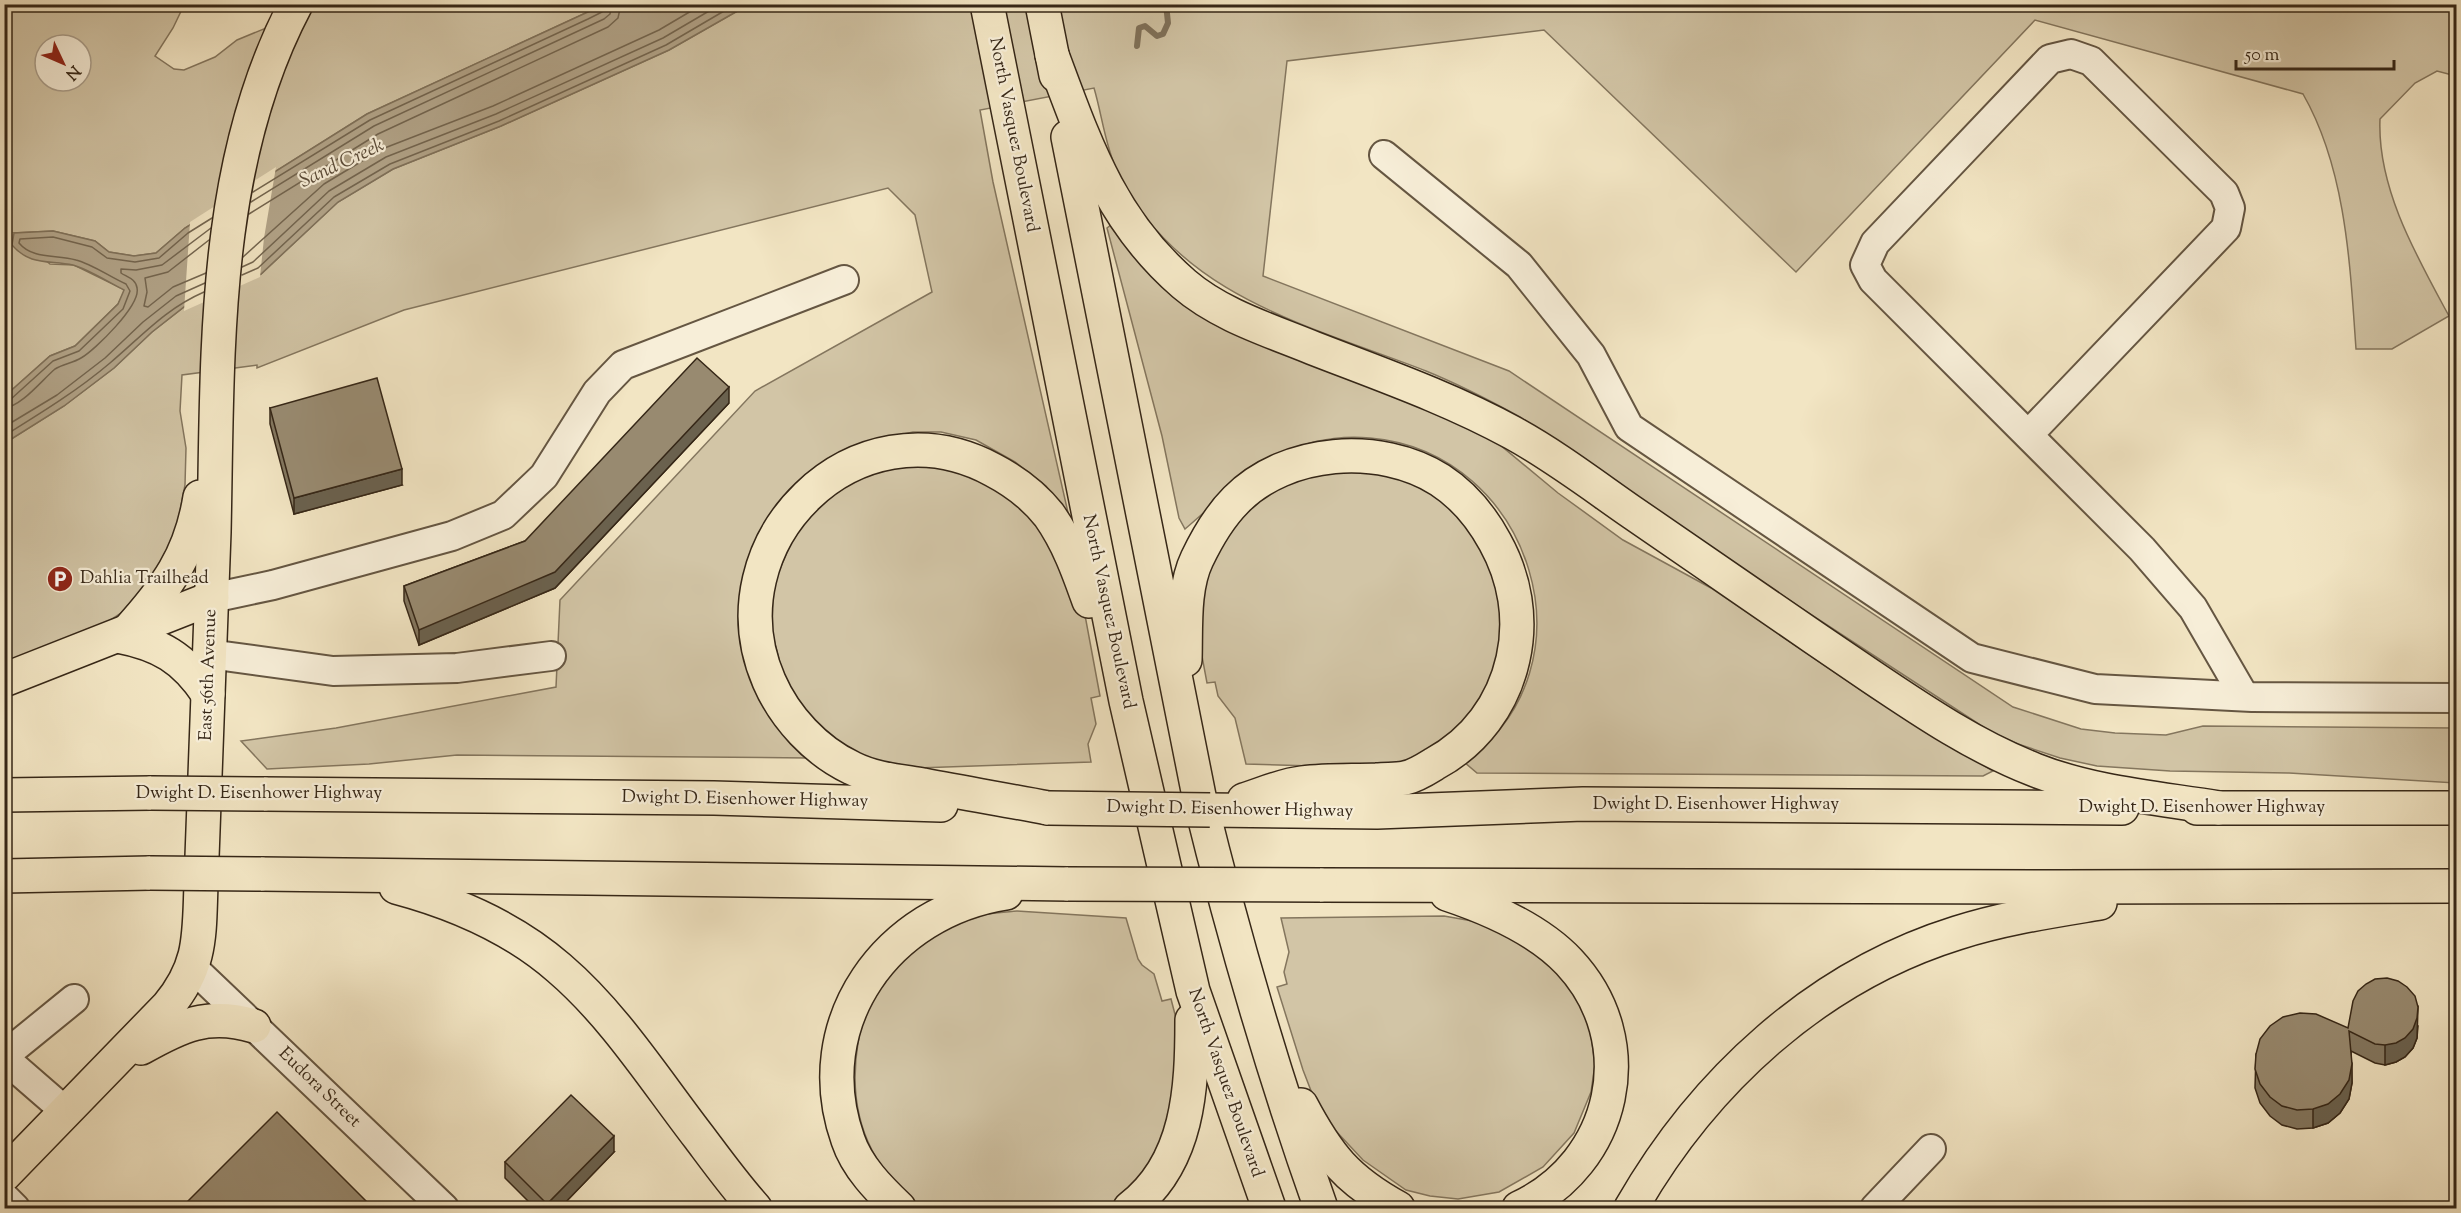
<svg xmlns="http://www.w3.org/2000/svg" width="2461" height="1213" font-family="'Sorts Mill Goudy',serif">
<rect width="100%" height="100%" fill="#f2e5c3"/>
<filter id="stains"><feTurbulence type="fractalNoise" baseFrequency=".00333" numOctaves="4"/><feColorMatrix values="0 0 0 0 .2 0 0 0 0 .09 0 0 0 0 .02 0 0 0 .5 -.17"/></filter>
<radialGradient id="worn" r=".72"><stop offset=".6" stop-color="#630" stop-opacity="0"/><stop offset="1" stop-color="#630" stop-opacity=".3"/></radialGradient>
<g fill="#d2c5a6" stroke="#84765e" stroke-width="1.5" fill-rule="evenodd">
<path d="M5,5H184L173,28L155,56L174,69L184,70L215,57L237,40L322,5H603L367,114L185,228L156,253L134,256L109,252L95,241L53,231L14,233L50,264L74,265L125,290L118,304L75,346L50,356L5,396ZM45,45H81V81H45Z"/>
<path d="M748,5H2456V76L2437,71L2415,83L2380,119C2377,188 2417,257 2449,316L2392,349H2356C2350,264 2346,169 2303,94L2035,20L1796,272L1544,30L1287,61L1263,276L1509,371L2013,707L2081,729L2115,733L2166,735L2203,726L2456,728V783L2289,773L2170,771L2097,766L2060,758L2018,744L1991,732L1804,610L1520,417C1489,400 1458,384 1426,371C1308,325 1177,296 1117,171C1105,145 1102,115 1094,88L980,110L993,182L1069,517L1046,486L1015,462L976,440L941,432H913L881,439L750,563L808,758L457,755L369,764L267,769L241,741L336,728L556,687L560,600L755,391L932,292L915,215L888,188L404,310L257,368V365L182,375L180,411L186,448L185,485L172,553L135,604L106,623L5,665V443L64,406L114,368L152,332L184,307L261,274L338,202L393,169L501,126L669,50Z"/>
<path d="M1116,221L1144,260L1494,440L1558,493L1623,540L1711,588L1871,697L1993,771L1983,776L1477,773L1464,762C1600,667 1532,452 1370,438C1348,436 1320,438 1298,447C1254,465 1220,499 1185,529L1179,518L1162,436L1107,228Z"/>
<polygon points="946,465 1027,502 1082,599 1100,696 1091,698 1096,724 1088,744 1091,762 917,768 878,761 862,756 822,731 785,683 772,632 773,585 795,534 807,517 849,482 880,469"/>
<polygon points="1316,471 1404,474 1460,509 1506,589 1498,673 1472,717 1418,758 1381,768 1246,764 1235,718 1218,696 1215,682 1207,683 1201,651 1202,588 1225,534 1265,494"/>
<path d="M1017,911L1126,918L1138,959L1142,965L1154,974L1162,1001L1171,999L1185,1053L1160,1157L1114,1208H922C867,1166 847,1110 858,1043C861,1027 863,1009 872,995C893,963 924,938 958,922C976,914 997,913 1017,911Z"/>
<polygon points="1444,916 1478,922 1549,958 1588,1014 1595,1064 1591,1092 1574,1133 1543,1167 1499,1192 1458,1199 1430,1196 1406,1190 1363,1160 1320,1114 1303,1070 1277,987 1287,984 1284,972 1289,952 1281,918"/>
</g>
<path fill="#b2a489" stroke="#80725b" stroke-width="1.5" d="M603,5H748L669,50L501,126L393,169L338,202L261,274L184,307L152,332L114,368L64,406L5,443V396L50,356L75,346L118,304L124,290C110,283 88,269 73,265C49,260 30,266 12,245L14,233L53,231L95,241L109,252L134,256L156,253L185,228L367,114Z"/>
<polygon fill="#f2e5c3" points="276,167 264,238 260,277 184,311 190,222"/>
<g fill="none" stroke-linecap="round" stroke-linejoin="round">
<g stroke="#746650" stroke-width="1.5">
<polyline points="253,192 370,120 588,19 602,12 604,4"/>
<polyline points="251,202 374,126 604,19 610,14 612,4"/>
<polyline points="249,214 378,134 608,27 618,18 621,4"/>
<polyline points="243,257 324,184 382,149 493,106 659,30 703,4"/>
<polyline points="242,267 253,262 329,191 386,157 496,114 663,38 721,4"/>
<polyline points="206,273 173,287 148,307 144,306 147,292 145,278 168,272 209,240"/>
<polyline points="242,275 258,268 334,197 390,164 499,121 666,45 736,4"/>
<path d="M4,401L11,399L53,361L79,351L123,309L130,291L126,284C110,277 92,264 76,260C57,254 33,260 19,243L20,239L53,237L92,247L107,258L135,262L159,258L188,233L212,218"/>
<path d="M4,408C21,407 42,380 55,369C63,364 73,363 81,358C95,350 141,305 137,288C136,279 127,277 121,273V269L136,270L162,265L211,228"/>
<polyline points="4,427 57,395 105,358 143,322 176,296 205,283"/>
<path d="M4,436C41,413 77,391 110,363C142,336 165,309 204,292"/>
</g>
<polyline stroke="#80725b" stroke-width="6" points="1137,46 1139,28 1145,26 1157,36 1163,34 1168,23 1166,4"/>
<g stroke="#655642" stroke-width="32">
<g id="minor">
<polyline points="1384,155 1519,265 1591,355 1629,427 1972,658 2095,689 2252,697 2456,698"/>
<polyline points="2028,435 2226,228 2230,208 2224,193 2091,61 2071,54 2050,59 1875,243 1865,265 1873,280 2142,549 2193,608 2244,696"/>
<polyline points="212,598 273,585 452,536 503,515 544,476 597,392 623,365 844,280"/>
<polyline points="209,654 333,671 457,668 551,656"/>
<polyline points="193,968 444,1208"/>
<polyline points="4,1056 74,999"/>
<polyline points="4,1058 65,1111"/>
<polyline points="4,1197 15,1208"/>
<polyline points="1875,1208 1931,1149"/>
</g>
</g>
<g stroke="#362717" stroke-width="36">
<g id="major">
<path d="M127,632C166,589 191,555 200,497"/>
<path d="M118,636C160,644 184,658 208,694"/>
<polyline points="4,680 212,598"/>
<path d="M141,1048C180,1026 208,1012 254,1026"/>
<path d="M4,1175L168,1006C202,965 199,935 201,885C205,767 210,649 214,532C218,355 211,164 296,4"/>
</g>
</g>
<g stroke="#362717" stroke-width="36">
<g id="highway">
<polyline points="987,4 1126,701 1193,991 1269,1208"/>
<polyline points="1042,4 1056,75"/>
<path d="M1052,55C1085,143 1110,220 1184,284C1220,315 1269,330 1313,348C1380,374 1449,398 1513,433C1555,456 1594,486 1633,513C1713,568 1792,623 1872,677C1924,712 1976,747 2035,770C2093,793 2158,798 2219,808"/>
<path d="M1068,137L1199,796C1233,935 1273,1073 1321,1208"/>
<path d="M1185,660C1186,628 1183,588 1197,559C1207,538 1220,516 1236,500C1286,449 1380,442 1440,480C1463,495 1482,518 1495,542C1515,578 1522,619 1513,659C1503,704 1475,742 1434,764C1426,769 1415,776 1405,778C1397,780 1386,779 1377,780C1352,781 1327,780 1302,783C1283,785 1263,794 1244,800"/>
<polyline points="264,794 714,798 941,805"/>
<polyline points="4,795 151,793"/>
<path d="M1048,808C1006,800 964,793 923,785C899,781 874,779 852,768C816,751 785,718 769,681C709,543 856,396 993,470C1014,481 1034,496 1049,515C1068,542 1078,570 1089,601"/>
<polyline points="2197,808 2456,808"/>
<polyline points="1210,810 1377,812 1583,804 2122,808"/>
<polyline points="261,874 1068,884"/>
<polyline points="4,876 150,873"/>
<polyline points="1320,885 2060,887 2456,886"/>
<path d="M396,887C456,903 512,927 559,968C614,1015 655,1080 699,1137C717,1161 735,1186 755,1208"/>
<path d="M1447,894C1489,908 1538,929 1569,962C1643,1041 1616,1163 1519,1208"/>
<path d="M1301,1105C1328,1156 1347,1180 1398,1208"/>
<path d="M899,1208C879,1189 857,1167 848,1140C806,1022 888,911 1006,893"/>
<path d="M1130,1208C1189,1163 1192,1088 1192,1020"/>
<path d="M1631,1208C1703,1082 1816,977 1957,933C2004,918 2052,911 2100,903"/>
</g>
</g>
<use href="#minor" stroke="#f7eed8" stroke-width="28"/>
<use href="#major" stroke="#f2e5c3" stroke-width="33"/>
<use href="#highway" stroke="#f2e5c3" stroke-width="33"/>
<g stroke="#362717" stroke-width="36" stroke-linecap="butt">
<g id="highway-bridge">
<polyline points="151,793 264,794"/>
<polyline points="1048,808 1210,810"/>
<polyline points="150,873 261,874"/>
<polyline points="1068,884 1320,885"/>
</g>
</g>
<use href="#highway-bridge" stroke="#f2e5c3" stroke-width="33"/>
</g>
<g fill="#837760" stroke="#362717" stroke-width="1.5">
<polygon points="729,403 555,588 419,645 404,601 404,586 525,541"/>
<polygon points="270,408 402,485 294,514 270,424"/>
<polygon points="2418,1026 2417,1038 2413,1048 2405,1057 2396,1062 2385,1065 2375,1063 2351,1051 2352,1083 2349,1099 2340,1113 2328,1123 2313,1128 2297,1129 2282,1125 2270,1116 2260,1103 2255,1088 2256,1054 2348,1028"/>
<polygon points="614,1152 559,1209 536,1209 505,1178 505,1162"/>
<polygon points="187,1202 374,1209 187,1209"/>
</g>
<g fill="#6a614e" stroke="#362717" stroke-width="1.5">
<polygon points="729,387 729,403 555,588 419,645 419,630"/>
<polygon points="402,469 402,485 294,514 294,498"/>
<polygon points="2418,1007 2417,1038 2413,1048 2405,1057 2396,1062 2385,1065 2385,1045"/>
<polygon points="2352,1064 2352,1083 2349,1099 2340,1113 2328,1123 2313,1128 2313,1109"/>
<polygon points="614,1136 614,1152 559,1209 547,1209 547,1204"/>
</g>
<g fill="#988a70" stroke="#362717" stroke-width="1.5">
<polygon points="697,358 729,387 555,572 419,630 404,586 525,541"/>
<polygon points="377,378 402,469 294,498 270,408"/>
<polygon points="2387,978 2398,981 2407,987 2415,996 2418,1007 2417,1018 2413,1029 2405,1038 2396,1043 2385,1045 2375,1044 2349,1031 2352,1064 2349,1080 2340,1094 2328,1104 2313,1109 2297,1110 2282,1106 2270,1097 2260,1084 2255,1069 2256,1054 2260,1039 2270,1026 2283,1017 2300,1013 2316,1014 2348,1028 2353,1001 2358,991 2366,984 2375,979"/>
<polygon points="571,1095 614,1136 547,1204 505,1162"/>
<polygon points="277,1112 374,1209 193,1209 187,1202"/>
</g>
<defs>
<g id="parking-disc" transform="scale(1.35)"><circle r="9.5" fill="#8f2418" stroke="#f7eed8"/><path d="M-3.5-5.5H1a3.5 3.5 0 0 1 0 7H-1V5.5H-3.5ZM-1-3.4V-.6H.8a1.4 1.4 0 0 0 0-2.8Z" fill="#fff"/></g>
</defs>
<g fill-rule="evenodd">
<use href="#parking-disc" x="60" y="579"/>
</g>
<g text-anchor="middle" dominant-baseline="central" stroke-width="4.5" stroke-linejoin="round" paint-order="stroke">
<g font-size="18" fill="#362717" stroke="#f7eed8">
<text transform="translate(1013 135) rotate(79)">North Vasquez Boulevard</text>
<text transform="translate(1108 612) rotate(78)">North Vasquez Boulevard</text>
<text transform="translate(209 675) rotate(-88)">East 56th Avenue</text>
<text x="259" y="794">Dwight D. Eisenhower Highway</text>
<text transform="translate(745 800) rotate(1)">Dwight D. Eisenhower Highway</text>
<text x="1716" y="805">Dwight D. Eisenhower Highway</text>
<text x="2202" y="808">Dwight D. Eisenhower Highway</text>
<text transform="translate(1230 810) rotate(1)">Dwight D. Eisenhower Highway</text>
<text transform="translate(1225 1083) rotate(71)">North Vasquez Boulevard</text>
<text transform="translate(319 1088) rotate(44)">Eudora Street</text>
</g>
<g font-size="18" fill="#362717" stroke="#f7eed8" text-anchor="start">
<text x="80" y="579">Dahlia Trailhead</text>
</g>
<g font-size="20" font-style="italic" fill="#5b4c39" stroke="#f7eed8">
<text transform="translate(342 164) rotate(-25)">Sand Creek</text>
</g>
</g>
<rect width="2461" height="1213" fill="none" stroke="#f2e5c3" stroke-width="24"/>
<rect x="6" y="6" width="2449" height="1201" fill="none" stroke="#362717" stroke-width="3"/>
<rect x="12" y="12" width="2437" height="1189" fill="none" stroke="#362717" stroke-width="1.5"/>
<g transform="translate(63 63) rotate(134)"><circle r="28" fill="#f7eed8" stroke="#aa9e8b" stroke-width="1.5"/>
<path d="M0-4.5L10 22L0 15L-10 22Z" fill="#8f2418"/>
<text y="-9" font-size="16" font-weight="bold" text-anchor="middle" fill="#362717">N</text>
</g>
<path d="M2236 60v9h158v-9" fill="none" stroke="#362717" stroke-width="3"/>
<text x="2245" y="60" font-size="18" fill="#362717" stroke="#f7eed8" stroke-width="4.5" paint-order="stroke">50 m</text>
<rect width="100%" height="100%" filter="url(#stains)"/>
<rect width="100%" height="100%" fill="url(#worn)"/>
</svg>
